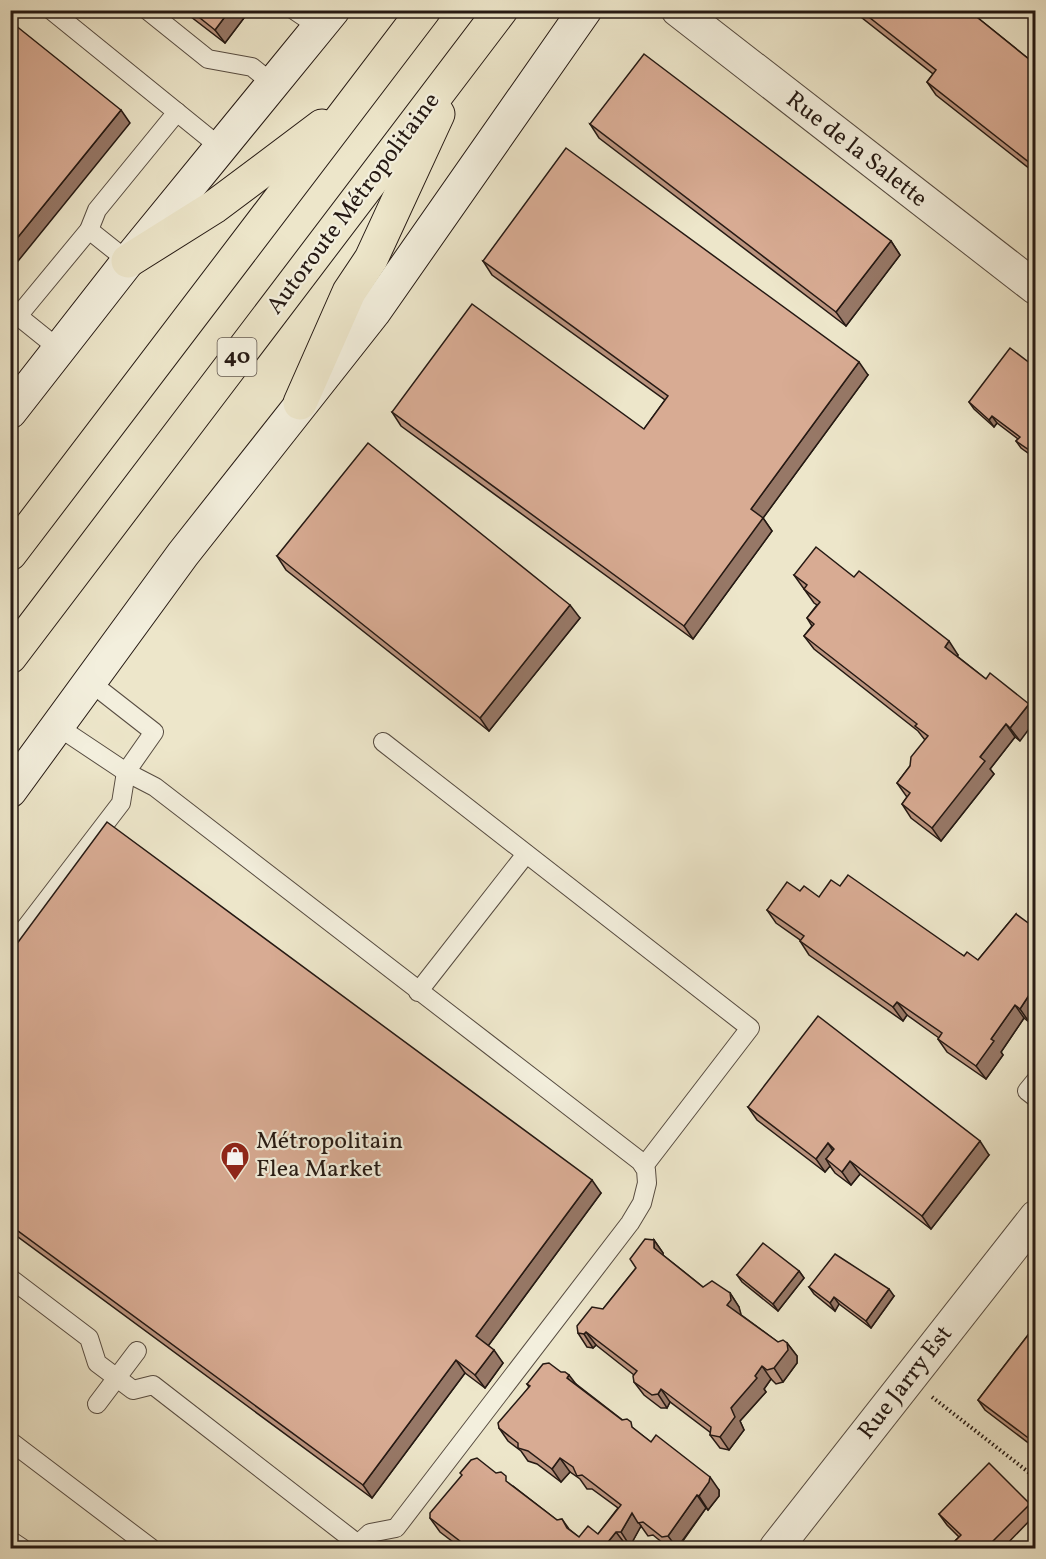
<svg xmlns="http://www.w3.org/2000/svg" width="1046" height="1559" font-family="Vollkorn,serif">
<rect width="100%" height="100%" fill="#ede6ca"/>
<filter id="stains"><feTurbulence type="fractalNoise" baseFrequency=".00333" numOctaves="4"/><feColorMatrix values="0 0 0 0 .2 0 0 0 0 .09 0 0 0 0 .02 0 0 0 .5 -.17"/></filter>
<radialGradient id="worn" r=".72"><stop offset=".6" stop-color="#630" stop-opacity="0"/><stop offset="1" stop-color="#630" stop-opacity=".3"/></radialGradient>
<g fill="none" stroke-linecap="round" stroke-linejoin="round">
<g stroke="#574c41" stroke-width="20">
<g id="service">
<polyline points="51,10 220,147"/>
<polyline points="147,10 208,59 252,67 273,84"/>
<polyline points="294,10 319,27"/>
<polyline points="89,230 128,261"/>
<polyline points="59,349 18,316 89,230 97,210 177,112"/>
<polyline points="57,726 126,772 155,787 640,1161 646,1170 647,1183 642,1203 630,1223 396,1528 370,1533 358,1544"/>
<polyline points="383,742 750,1028 644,1166"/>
<polyline points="10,948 121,803 126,772 154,732 90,682"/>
<polyline points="418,992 526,854"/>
<polyline points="1036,1080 1027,1091 1036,1098"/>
<polyline points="10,1278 89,1338 97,1363 133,1390 153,1385 358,1544 355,1548"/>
<polyline points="97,1404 137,1351"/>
<polyline points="10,1441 151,1548"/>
<polyline points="10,1540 22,1548"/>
</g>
</g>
<g stroke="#574c41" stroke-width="35">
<polyline id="minor" points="678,10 1036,288"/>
</g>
<g stroke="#574c41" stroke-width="35">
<polyline id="tertiary" points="776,1548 1036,1217"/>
</g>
<g stroke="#251913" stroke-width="35">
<g id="secondary">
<polyline points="10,412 128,261 333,10"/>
<polyline points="10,791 183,554 374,312 585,10"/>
</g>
</g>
<g stroke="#251913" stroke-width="35">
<g id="motorway">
<polyline points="128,261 214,207 322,126"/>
<polyline points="300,403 349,292 371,259 438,114"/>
<polyline points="10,554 424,10"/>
<polyline points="10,657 501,10"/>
</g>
</g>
<polyline stroke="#251913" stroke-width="4" stroke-dasharray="1.5 3" stroke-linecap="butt" points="932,1397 1036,1478"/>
<use href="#service" stroke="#f3efdd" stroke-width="18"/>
<use href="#minor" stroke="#f3efdd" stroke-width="33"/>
<use href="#tertiary" stroke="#f3efdd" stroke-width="33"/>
<use href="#secondary" stroke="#f3efdd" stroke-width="33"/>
<use href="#motorway" stroke="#ede6ca" stroke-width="33"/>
</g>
<g fill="#ba937e" stroke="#251913" stroke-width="1.5">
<polygon points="182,10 250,10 225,43"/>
<polygon points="852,10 968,10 1035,64 1035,173 936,95 927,82 933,74"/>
<polygon points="590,124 891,241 900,255 846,326 599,138"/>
<polygon points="483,261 868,375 763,518 772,531 693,639 401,426 392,412 644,429 665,400 492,275"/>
<polygon points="1035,367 1035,458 1021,448 1016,441 1018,439 997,423 994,427 974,409 969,402"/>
<polygon points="277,556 580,618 489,731 286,570"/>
<polygon points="794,575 854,577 958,655 957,656 986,679 1020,741 1015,737 990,769 994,774 941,841 911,818 902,804 907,797 897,783 910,766 925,740 918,731 814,649 804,636 812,626 807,618 817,605 814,603"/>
<polygon points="840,886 964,956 978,960 1016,914 1029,1022 1024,1018 1001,1052 1003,1055 986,1079 947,1052 938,1039 939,1038 907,1015 903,1021 809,955 800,941 800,940 776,923 767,910 800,891 819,897"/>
<polygon points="10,953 601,1193 488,1346 503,1363 485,1388 465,1373 372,1498 10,1231"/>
<polygon points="748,1107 989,1155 931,1229 860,1174 851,1185 835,1173 830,1166 825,1172 757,1120"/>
<polygon points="654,1240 663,1253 663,1255 703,1287 730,1293 739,1307 740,1314 778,1342 787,1343 797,1356 797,1363 783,1382 776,1384 771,1379 764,1389 766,1392 740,1421 744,1430 729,1450 720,1448 710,1435 711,1433 670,1402 667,1408 661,1408 644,1395 634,1382 634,1375 596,1345 593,1348 587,1347 578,1333 603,1309 636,1268"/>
<polygon points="799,1271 804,1278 778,1311 742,1282 737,1275"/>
<polygon points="809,1287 894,1296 871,1328 839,1304 835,1311 814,1294"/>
<polygon points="1035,1326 1035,1448 985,1410 978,1400"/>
<polygon points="527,1384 576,1384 651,1442 719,1490 719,1496 708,1510 706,1508 678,1548 669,1548 653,1535 648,1536 641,1526 630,1546 626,1545 623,1548 461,1548 440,1532 430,1518 513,1486 557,1520 562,1519 569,1529 579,1537 598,1534 618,1508 592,1489 587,1489 580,1479 570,1472 561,1482 537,1464 528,1461 521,1451 508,1441 499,1428 529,1387"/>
<polygon points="1030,1504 1035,1512 1035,1515 1003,1548 948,1548 959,1537 947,1525 939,1514"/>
</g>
<g fill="#977867" stroke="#251913" stroke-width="1.5">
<polygon points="230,10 250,10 225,43 215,30"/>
<polygon points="121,110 130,123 10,271 10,247"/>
<polygon points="891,241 900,255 846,326 836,312"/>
<polygon points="859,362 868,375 763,518 772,531 693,639 684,626 751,509"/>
<polygon points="992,416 997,423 994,427 989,420"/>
<polygon points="570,605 580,618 489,731 480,718"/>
<polygon points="949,641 958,655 954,660 945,647"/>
<polygon points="1029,704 1035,714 1035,721 1020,741 1010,728"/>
<polygon points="1006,724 1015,737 990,769 994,774 941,841 932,828 980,757"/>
<polygon points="1035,986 1035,1013 1029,1022 1020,1009"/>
<polygon points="897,1002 907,1015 903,1021 893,1007"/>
<polygon points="1015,1005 1024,1018 1001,1052 1003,1055 986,1079 976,1066 991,1039"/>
<polygon points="980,1141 989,1155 931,1229 922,1216"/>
<polygon points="828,1143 837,1157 826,1159 830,1166 825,1172 816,1159"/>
<polygon points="850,1161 860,1174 851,1185 842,1172"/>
<polygon points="592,1180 601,1193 485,1350 476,1336"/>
<polygon points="654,1240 663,1253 663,1261 654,1248"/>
<polygon points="799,1271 804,1278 778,1311 773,1304"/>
<polygon points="889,1289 894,1296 871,1328 866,1321"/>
<polygon points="730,1293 739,1307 741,1314 737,1318 727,1305"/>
<polygon points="834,1297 839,1304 835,1311 830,1303"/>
<polygon points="586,1332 596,1345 593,1348 584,1334"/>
<polygon points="787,1343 797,1356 797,1363 783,1382 774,1368"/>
<polygon points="494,1350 503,1363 485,1388 475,1375"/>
<polygon points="456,1360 465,1373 372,1498 363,1485"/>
<polygon points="762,1366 771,1379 764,1389 766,1392 740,1421 744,1430 729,1450 720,1437 731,1408"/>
<polygon points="569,1375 579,1388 567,1378"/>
<polygon points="661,1389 670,1402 667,1408 658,1394"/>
<polygon points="1035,1434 1035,1446 1031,1440"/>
<polygon points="560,1458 570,1472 561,1482 552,1469"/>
<polygon points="710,1477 719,1490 719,1496 708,1510 699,1496"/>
<polygon points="697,1495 706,1508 677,1548 668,1536"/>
<polygon points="632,1513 641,1526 630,1546 621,1532"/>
<polygon points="616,1532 626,1545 623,1548 613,1548 608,1542"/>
</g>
<g fill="#d8ab93" stroke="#251913" stroke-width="1.5">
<polygon points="190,10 230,10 215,30"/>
<polygon points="860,10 968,10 1035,64 1035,167 927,82 936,70"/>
<polygon points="10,21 121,110 10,247"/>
<polygon points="644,54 891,241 836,312 590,124"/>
<polygon points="566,148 859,362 751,509 763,518 684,626 392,412 472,304 644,429 668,396 483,261"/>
<polygon points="1010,348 1035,367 1035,454 1016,441 1020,437 992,416 989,420 969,402"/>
<polygon points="368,443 570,605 480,718 277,556"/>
<polygon points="816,547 854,577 859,571 949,641 945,647 986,679 990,673 1029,704 1010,728 1006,724 980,757 985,761 932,828 902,804 910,793 897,783 910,766 911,757 928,736 915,726 917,724 804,636 814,624 807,618 820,602 804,589 807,585 794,575"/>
<polygon points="107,822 592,1180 476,1336 494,1350 475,1375 456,1360 363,1485 10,1225 10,953"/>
<polygon points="848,875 964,956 967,952 978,960 1016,914 1031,925 1035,918 1035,986 1020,1009 1015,1005 991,1039 994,1041 976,1066 938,1039 942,1033 897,1002 893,1007 800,941 804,936 767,910 787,882 800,891 804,886 819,897 831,880 840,886"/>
<polygon points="818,1016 980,1141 922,1216 850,1161 842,1172 826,1159 834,1149 828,1143 816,1159 748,1107"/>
<polygon points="645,1239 654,1240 654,1248 703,1287 712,1281 730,1293 731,1300 727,1305 778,1342 783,1340 787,1343 788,1350 774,1368 767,1370 762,1366 755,1376 757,1378 731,1408 735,1417 720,1437 710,1435 711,1427 661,1389 658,1394 652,1395 634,1382 633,1376 637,1371 586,1332 584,1334 578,1333 577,1326 592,1307 603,1309 636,1268 630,1259"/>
<polygon points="763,1243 799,1271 773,1304 737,1275"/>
<polygon points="835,1254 889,1289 866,1321 834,1297 830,1303 809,1287"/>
<polygon points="1035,1326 1035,1434 1031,1440 978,1400"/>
<polygon points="549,1363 561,1372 565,1372 569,1375 567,1378 622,1420 627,1419 631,1422 632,1427 651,1442 656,1435 710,1477 709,1482 699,1496 697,1495 668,1536 662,1537 643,1522 638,1523 632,1513 621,1532 616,1532 608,1542 621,1547 621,1548 469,1548 430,1518 430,1513 462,1475 460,1473 471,1460 477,1458 496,1473 501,1472 506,1476 506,1481 557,1520 562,1519 567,1528 579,1537 588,1526 598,1534 621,1505 582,1475 577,1476 573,1467 560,1458 552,1469 528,1451 518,1448 518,1443 499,1428 498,1423 530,1386 527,1384 543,1364"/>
<polygon points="989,1463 1030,1504 986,1548 948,1548 961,1535 939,1514"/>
</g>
<defs>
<g id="shop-pin" transform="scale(1.5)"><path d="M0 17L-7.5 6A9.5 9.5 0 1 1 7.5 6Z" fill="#8f2418" stroke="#f3efdd"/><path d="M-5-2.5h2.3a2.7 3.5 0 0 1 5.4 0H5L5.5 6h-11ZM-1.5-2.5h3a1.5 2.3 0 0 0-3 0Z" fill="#fff"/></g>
</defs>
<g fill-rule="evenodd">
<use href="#shop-pin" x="235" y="1156"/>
</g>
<g text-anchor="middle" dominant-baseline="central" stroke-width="4.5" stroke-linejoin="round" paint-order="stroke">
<rect fill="#f3efdd" stroke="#635950" stroke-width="1.5" x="217.5" y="338" width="39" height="38" rx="4.5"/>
<g font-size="22" font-weight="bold" fill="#251913">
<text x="237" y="357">40</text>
</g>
<g font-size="24" fill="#251913" stroke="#f3efdd">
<text transform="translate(856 150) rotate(38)">Rue de la Salette</text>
<text transform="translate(354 204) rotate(-53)">Autoroute Métropolitaine</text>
<text transform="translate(906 1383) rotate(-52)">Rue Jarry Est</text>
</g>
<g font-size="24" fill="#251913" stroke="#f3efdd" text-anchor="start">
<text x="256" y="1142">Métropolitain<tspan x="256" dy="28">Flea Market</tspan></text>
</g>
</g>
<rect width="1046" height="1559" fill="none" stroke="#ede6ca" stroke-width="36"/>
<rect x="12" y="12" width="1022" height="1535" fill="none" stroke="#251913" stroke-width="3"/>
<rect x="18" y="18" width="1010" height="1523" fill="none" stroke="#251913" stroke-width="1.5"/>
<rect width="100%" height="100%" filter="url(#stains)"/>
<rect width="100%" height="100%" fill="url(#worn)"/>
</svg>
